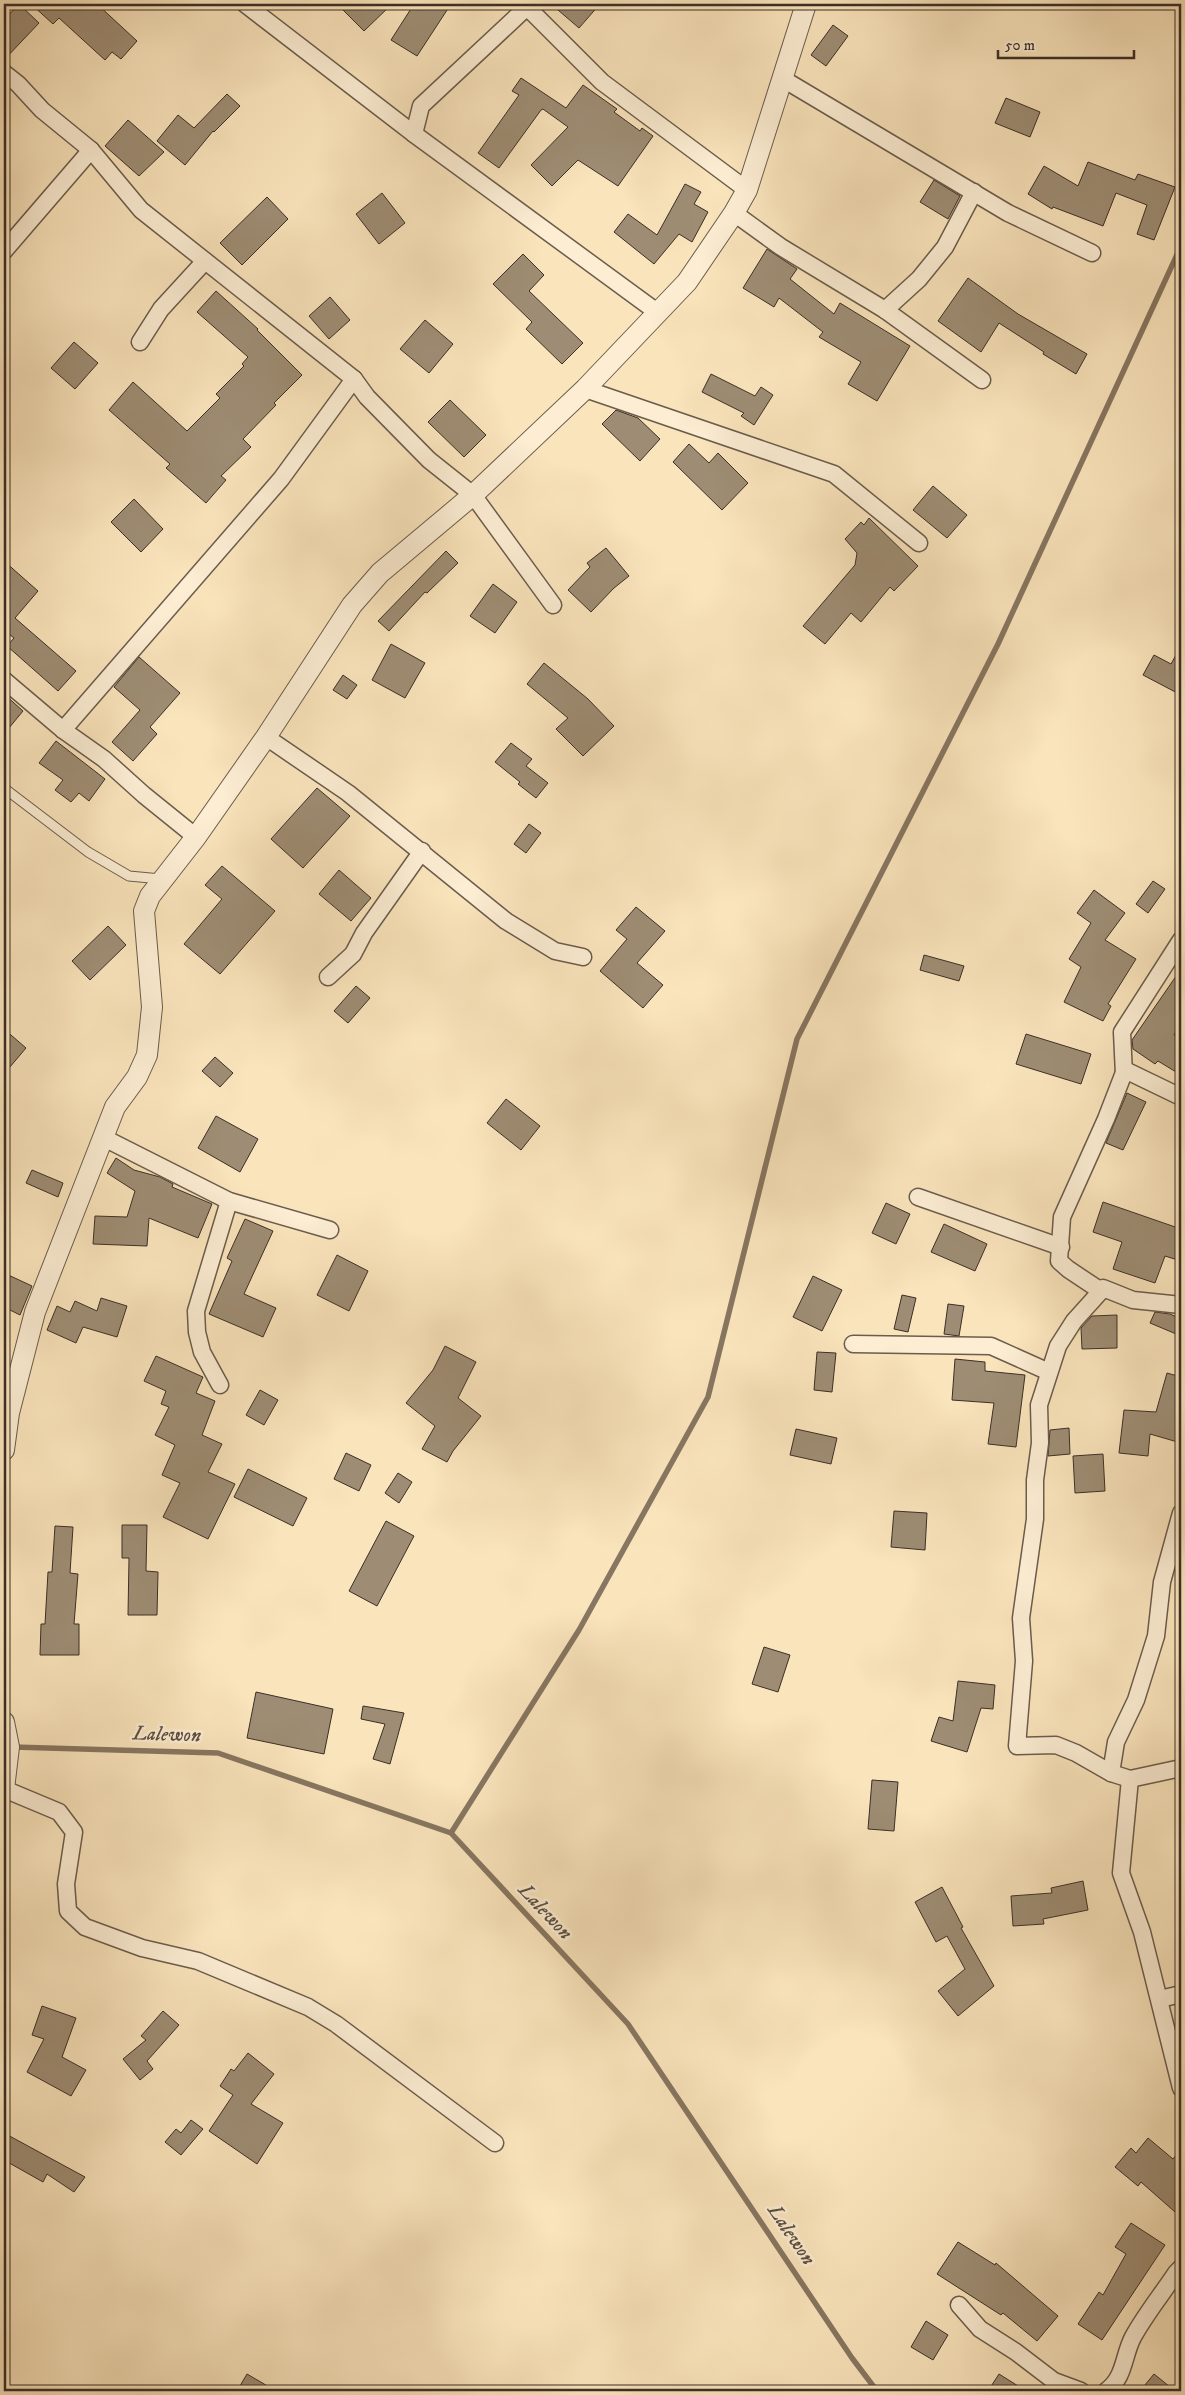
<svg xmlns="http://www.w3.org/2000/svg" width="1185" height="2395" font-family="'IM FELL DW Pica',serif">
<rect width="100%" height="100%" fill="#fae4bc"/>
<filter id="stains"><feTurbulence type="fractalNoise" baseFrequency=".004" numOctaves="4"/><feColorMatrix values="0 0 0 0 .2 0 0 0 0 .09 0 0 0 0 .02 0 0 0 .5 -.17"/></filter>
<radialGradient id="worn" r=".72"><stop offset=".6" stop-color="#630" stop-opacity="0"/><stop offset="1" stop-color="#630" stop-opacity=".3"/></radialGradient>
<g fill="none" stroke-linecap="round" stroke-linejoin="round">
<g stroke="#877661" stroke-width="5.5">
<polyline points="13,1747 218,1753 451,1833 628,2024 852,2358 877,2391"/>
<polyline points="451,1833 579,1630 708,1397 797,1039 998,644 1181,246"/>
</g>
</g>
<g fill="#9e8d74" stroke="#3b2f26">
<polygon points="19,4 39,23 4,60 4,20"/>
<polygon points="31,4 97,4 137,41 121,59 112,52 105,60 59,18 53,24"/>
<polygon points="337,4 392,4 364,31"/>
<polygon points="414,4 451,4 417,56 391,40"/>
<polygon points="551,4 600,4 579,28"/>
<polygon points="833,25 848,36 826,66 811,55"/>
<polygon points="521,78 566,108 583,85 617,109 614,112 640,131 642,128 653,136 618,186 578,160 552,186 531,165 568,127 543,109 541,110 499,168 478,153 519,95 512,91"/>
<polygon points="227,94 240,106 214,132 213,131 185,165 157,141 178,115 194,128"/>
<polygon points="1006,98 1040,112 1030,137 995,123"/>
<polygon points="128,120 164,152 139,176 105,146"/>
<polygon points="1088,162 1135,180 1138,174 1175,187 1154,240 1137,234 1147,205 1116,193 1103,226 1053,207 1052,209 1028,194 1044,166 1078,186"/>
<polygon points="934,180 960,196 948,219 920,202"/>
<polygon points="685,184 701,192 694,204 708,212 692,242 679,234 654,264 614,232 628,214 657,235"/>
<polygon points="382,193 405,223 379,244 356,214"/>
<polygon points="267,197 288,219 242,265 220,243"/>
<polygon points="767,249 797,269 790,279 834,314 840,303 910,346 877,401 848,384 861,362 819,337 823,332 779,298 774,307 743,288"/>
<polygon points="523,254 544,275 529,291 583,343 562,364 526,329 532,322 493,284"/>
<polygon points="968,278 1018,314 1087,354 1076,374 1043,354 1044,352 999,323 981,352 938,321"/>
<polygon points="216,291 258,329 257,330 302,375 274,403 276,405 243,439 251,447 221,476 226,480 206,503 166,468 170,464 109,410 133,382 187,431 220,398 216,394 244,366 242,364 248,357 197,312"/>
<polygon points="330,297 350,320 329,339 309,316"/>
<polygon points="425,320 453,344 429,373 400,349"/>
<polygon points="74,342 98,363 75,389 51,368"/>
<polygon points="711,374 755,396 761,387 773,395 754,425 741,416 744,413 702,392"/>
<polygon points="450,400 486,435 464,457 428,422"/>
<polygon points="616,410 638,418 660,439 640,461 602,424"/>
<polygon points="689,444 709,463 718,453 748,483 722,510 673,462"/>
<polygon points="933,486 967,515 947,538 913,510"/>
<polygon points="134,499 163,529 141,552 111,522"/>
<polygon points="869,518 918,566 894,591 890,587 861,622 851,613 825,644 803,626 855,565 857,553 845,539 861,522 864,525"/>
<polygon points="606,548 629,576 614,588 591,612 568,590 590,567 587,563"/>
<polygon points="446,551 458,563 427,593 425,592 389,631 378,621"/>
<polygon points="4,561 38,591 15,618 76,671 58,691 7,646 14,638 4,630"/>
<polygon points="493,584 517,602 495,633 470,616"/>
<polygon points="391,644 425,663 405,698 372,680"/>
<polygon points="1181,646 1181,695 1143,675 1154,655 1171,664"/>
<polygon points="139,657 180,693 150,727 157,734 133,761 112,742 140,710 114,687"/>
<polygon points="544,663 588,699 614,726 583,756 556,729 568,718 527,684"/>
<polygon points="343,675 357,685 347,699 333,690"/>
<polygon points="4,694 23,711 4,734"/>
<polygon points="56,741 105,779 89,801 79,793 71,802 55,790 63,780 39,763"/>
<polygon points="511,743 532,759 526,766 548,783 536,798 518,784 520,782 495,762"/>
<polygon points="317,788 350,816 303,868 271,839"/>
<polygon points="529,824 541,833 526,853 514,844"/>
<polygon points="222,866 275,911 220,974 184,944 222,899 205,885"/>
<polygon points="339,870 371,898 351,921 319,894"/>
<polygon points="1153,881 1165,889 1148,913 1136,904"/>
<polygon points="1094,890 1125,913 1105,940 1136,959 1108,1004 1111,1006 1103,1021 1064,1002 1081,967 1069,959 1091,923 1077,913"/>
<polygon points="636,907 665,931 637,963 663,985 643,1008 600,971 627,939 616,930"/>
<polygon points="108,926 126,945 90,980 72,961"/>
<polygon points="924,955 964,966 959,981 920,970"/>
<polygon points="1181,969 1181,1024 1174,1035 1181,1040 1181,1075 1158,1061 1155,1064 1133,1049 1132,1040"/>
<polygon points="356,986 370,998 348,1023 334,1011"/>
<polygon points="4,1029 26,1048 4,1074"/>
<polygon points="1026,1034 1091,1054 1081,1084 1016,1064"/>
<polygon points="215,1057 233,1073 220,1087 202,1071"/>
<polygon points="1127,1093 1146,1102 1123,1150 1106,1143"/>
<polygon points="506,1099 540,1126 521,1150 487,1123"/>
<polygon points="216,1116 258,1139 240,1172 198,1148"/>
<polygon points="116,1158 134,1170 160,1177 173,1184 172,1187 212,1204 198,1238 149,1218 147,1246 93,1244 95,1216 127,1217 135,1191 107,1173"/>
<polygon points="32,1170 63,1183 58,1197 26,1183"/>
<polygon points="1103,1202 1181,1229 1181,1261 1165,1256 1155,1283 1113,1269 1122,1242 1093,1232"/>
<polygon points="886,1203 910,1214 896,1244 872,1233"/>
<polygon points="245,1219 273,1231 244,1294 276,1308 263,1337 209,1314 232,1261 227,1258"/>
<polygon points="944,1224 987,1244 975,1271 931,1252"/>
<polygon points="337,1255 368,1271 349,1311 317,1295"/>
<polygon points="4,1273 32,1286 20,1315 4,1307"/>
<polygon points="813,1276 842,1290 822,1331 793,1317"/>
<polygon points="902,1295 916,1298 908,1332 894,1329"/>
<polygon points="101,1298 127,1306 117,1337 83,1327 76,1343 47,1330 57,1306 70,1312 75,1301 97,1311"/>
<polygon points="948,1304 964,1306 959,1336 944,1334"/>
<polygon points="1155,1312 1170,1314 1181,1319 1181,1336 1150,1323"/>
<polygon points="1117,1315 1117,1348 1082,1349 1081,1328 1092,1316"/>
<polygon points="445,1346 476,1362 458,1398 481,1416 453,1451 447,1462 422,1449 435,1426 406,1403 433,1370"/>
<polygon points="817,1352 836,1353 832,1392 814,1390"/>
<polygon points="156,1356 203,1377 196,1393 215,1401 202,1435 222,1444 208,1472 235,1484 208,1539 163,1517 180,1483 162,1475 175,1445 155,1435 169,1407 161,1404 166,1391 144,1381"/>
<polygon points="955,1359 985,1362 985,1371 1025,1375 1016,1447 988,1444 994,1403 952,1400"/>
<polygon points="1167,1373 1181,1377 1181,1443 1150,1434 1148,1456 1119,1453 1124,1410 1156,1412"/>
<polygon points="260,1390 278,1400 264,1425 246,1415"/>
<polygon points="1069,1428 1070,1454 1048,1456 1050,1430"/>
<polygon points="796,1429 837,1438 831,1464 790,1455"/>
<polygon points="346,1453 371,1465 359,1491 334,1479"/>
<polygon points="1103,1454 1105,1491 1075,1493 1073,1456"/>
<polygon points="248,1469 307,1498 293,1526 234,1497"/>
<polygon points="398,1473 412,1482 399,1503 385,1493"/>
<polygon points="894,1511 927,1513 925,1550 891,1547"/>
<polygon points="386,1521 414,1536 377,1606 349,1591"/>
<polygon points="122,1525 147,1525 146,1571 158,1572 157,1615 128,1615 129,1558 122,1558"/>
<polygon points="55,1526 73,1527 70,1573 78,1574 74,1624 79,1624 79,1655 40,1655 41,1624 45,1624 48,1572 52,1572"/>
<polygon points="764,1647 790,1655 778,1692 752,1684"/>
<polygon points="958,1681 995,1685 993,1709 981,1708 967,1752 931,1741 939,1717 953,1721"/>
<polygon points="256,1692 333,1709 324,1754 247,1738"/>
<polygon points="363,1706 404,1713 390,1764 373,1759 385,1724 361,1719"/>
<polygon points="872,1780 898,1782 894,1831 868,1829"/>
<polygon points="1083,1881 1088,1910 1043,1919 1044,1924 1013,1926 1011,1896 1052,1893 1051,1888"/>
<polygon points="942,1887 963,1927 961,1928 994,1986 958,2016 938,1991 965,1969 947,1936 936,1942 915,1902"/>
<polygon points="42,2006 76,2018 62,2057 86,2070 71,2096 27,2072 44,2039 32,2035"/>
<polygon points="163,2011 179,2025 147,2061 153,2069 140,2080 123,2059 146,2040 141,2036"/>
<polygon points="248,2053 274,2074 251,2104 283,2123 257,2164 209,2131 233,2095 220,2086 231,2069 234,2071"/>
<polygon points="191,2120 203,2129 181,2155 165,2142 176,2129 181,2133"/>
<polygon points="4,2133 85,2177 74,2192 47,2174 43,2182 4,2160"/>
<polygon points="1148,2138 1173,2159 1181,2149 1181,2204 1175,2212 1141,2182 1138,2186 1115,2167 1131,2148 1136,2153"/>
<polygon points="1131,2223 1165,2245 1102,2340 1078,2324 1099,2292 1103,2295 1126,2254 1115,2247"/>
<polygon points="958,2242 995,2265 996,2263 1058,2316 1037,2341 1003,2313 1001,2315 937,2274"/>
<polygon points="926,2321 948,2335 933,2360 911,2347"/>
<polygon points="247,2374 276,2391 237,2391"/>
<polygon points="999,2374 1026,2391 988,2391"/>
<polygon points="1154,2374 1175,2391 1140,2391"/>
</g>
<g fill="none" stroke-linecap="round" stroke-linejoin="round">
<g stroke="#6b5c4c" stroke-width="11">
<polyline id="service" points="4,788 88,852 129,876 161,879"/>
</g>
<g stroke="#6b5c4c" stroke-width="19">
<g id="minor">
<polyline points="245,4 414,134"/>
<polyline points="524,4 602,82 747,190"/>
<polyline points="527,7 421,106 414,134 657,312"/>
<polyline points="4,73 18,84 42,110 91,150 141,210 354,379 367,397 429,460 473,495 553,605"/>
<polyline points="783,79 1008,213 1092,253"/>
<polyline points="734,213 781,247 885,310 982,380"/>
<polyline points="4,251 91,150"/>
<polyline points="885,310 919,279 945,247 974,192"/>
<polyline points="140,342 161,309 205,261"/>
<polyline points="585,389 834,474 919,543"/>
<polyline points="4,680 63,730 104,759 144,795 196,837"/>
<polyline points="63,730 281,479 354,379"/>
<polyline points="266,737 348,793 506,921 555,951 583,957"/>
<polyline points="328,977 353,954 364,933 422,851"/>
<polyline points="1124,1075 1122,1032 1181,940"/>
<polyline points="1181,1097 1125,1070 1106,1119 1062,1217 1059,1261 1068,1269 1101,1291 1103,1288 1133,1300 1181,1305"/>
<polyline points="104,1138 229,1201 330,1230"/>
<polyline points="918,1197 1061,1247"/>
<polyline points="1101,1291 1074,1321 1058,1346 1039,1405 1040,1443 1035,1480 1035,1519 1021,1618 1024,1661 1017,1746 1056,1745 1076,1753 1111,1773 1130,1779 1181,1768"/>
<polyline points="853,1344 991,1346 1049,1372"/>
<polyline points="220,1385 202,1352 197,1332 196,1311 229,1201"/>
<polyline points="1111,1773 1116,1742 1136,1700 1156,1636 1162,1582 1181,1513"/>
<polyline points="1130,1779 1121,1873 1142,1932 1181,2088"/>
<polyline points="4,1789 59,1812 74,1832 66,1884 68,1911 85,1927 142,1948 198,1961 308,2007 336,2024 495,2143"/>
<polyline points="1160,1999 1181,1994"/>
<polyline points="959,2305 980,2329 1016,2352 1054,2381 1081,2391"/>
<path d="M1106,2391C1125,2378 1123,2356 1133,2337C1145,2315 1162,2294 1176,2273L1181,2268"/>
</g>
</g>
<g stroke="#6b5c4c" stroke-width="22">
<g id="tertiary">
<polyline points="4,1450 9,1413 35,1312 115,1107 137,1077 147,1055 152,1007 144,911 150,896 196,837 266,737 352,605 380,573 473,495 585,389 687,282 734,213 747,190 806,4"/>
<polyline points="4,1722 9,1747 4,1789"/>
</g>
</g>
<use href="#service" stroke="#fcedd3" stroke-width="9"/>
<use href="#minor" stroke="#fcedd3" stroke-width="16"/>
<use href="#tertiary" stroke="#fcedd3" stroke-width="20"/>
</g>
<g text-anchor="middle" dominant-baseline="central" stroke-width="5" stroke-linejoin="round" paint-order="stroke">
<g font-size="20" font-style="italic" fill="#5a4d3f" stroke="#fcedd3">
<text transform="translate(167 1735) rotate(2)">Lalewon</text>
<text transform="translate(545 1912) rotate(47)">Lalewon</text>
<text transform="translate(791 2235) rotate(56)">Lalewon</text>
</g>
</g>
<rect width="1185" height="2395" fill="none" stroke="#fae4bc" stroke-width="20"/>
<rect x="5" y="5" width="1175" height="2385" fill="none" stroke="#3b2f26" stroke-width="2.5"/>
<rect x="10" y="10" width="1165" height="2375" fill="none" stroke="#3b2f26"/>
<path d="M998 50v8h136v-8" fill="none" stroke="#3b2f26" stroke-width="2.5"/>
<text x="1005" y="50" font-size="15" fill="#3b2f26" stroke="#fcedd3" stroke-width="4" paint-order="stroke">50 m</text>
<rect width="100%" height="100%" filter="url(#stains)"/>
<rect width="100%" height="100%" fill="url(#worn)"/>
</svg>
